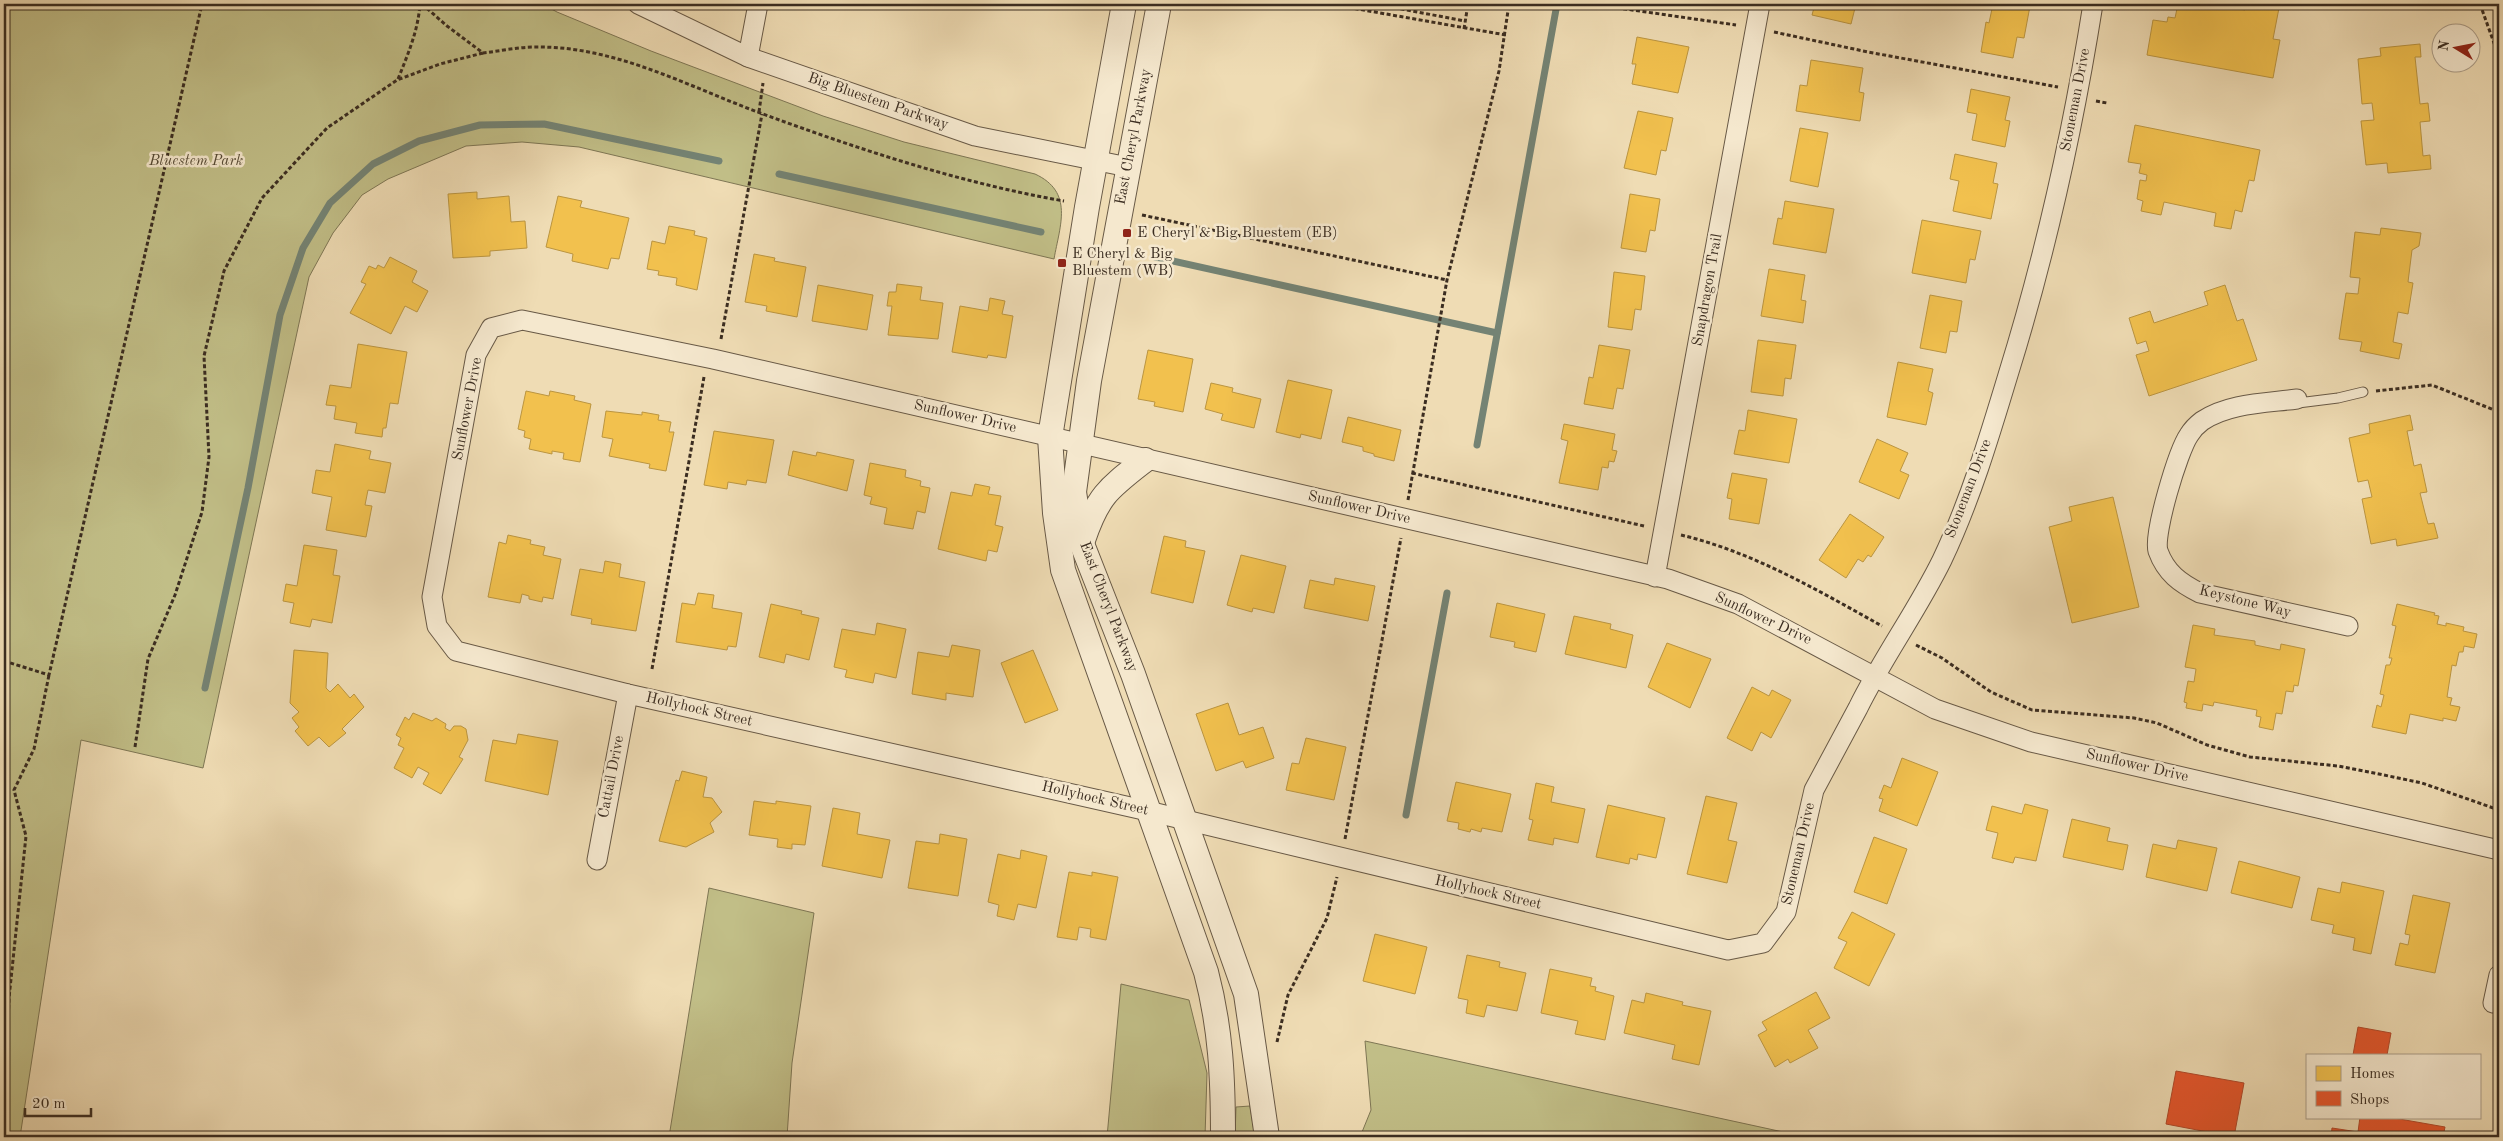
<svg xmlns="http://www.w3.org/2000/svg" width="2503" height="1141" font-family="'Old Standard TT',serif">
<rect width="100%" height="100%" fill="#efdcb4"/>
<filter id="stains"><feTurbulence type="fractalNoise" baseFrequency=".004" numOctaves="4"/><feColorMatrix values="0 0 0 0 .2 0 0 0 0 .09 0 0 0 0 .02 0 0 0 .5 -.17"/></filter>
<radialGradient id="worn" r=".72"><stop offset=".6" stop-color="#630" stop-opacity="0"/><stop offset="1" stop-color="#630" stop-opacity=".3"/></radialGradient>
<g fill="#c1be87" stroke="#7e7654">
<path d="M4,4H542L557,12L651,51L823,116L904,142L1035,174C1074,192 1060,225 1054,259L579,147L522,142L466,146L388,179L362,195L333,233L309,277L203,768L81,740L20,1137H4Z"/>
<polygon points="709,888 814,913 792,1063 787,1137 669,1137"/>
<polygon points="1121,984 1189,1000 1207,1073 1205,1137 1107,1137"/>
<polygon points="1365,1041 1806,1137 1360,1137 1371,1110"/>
<polygon points="1250,1106 1255,1137 1235,1137 1236,1107"/>
</g>
<g fill="#f2c14e" stroke="#bb9540">
<polygon points="1815,4 1856,4 1851,24 1812,15"/>
<polygon points="1993,4 2030,6 2024,38 2017,37 2013,58 1981,52 1986,22 1989,23"/>
<polygon points="2178,4 2211,4 2245,10 2246,4 2273,4 2273,7 2279,8 2273,39 2280,40 2273,78 2147,55 2153,20 2167,22 2168,17 2175,18"/>
<polygon points="1637,37 1689,47 1678,93 1632,84 1636,64 1632,64"/>
<polygon points="2420,44 2421,57 2415,57 2420,104 2428,103 2430,121 2420,122 2423,156 2430,155 2431,169 2388,173 2387,163 2366,165 2361,121 2374,120 2372,103 2362,104 2358,59 2381,56 2380,48"/>
<polygon points="1811,60 1863,68 1859,92 1864,93 1860,121 1796,111 1800,85 1807,86"/>
<polygon points="1971,89 2010,97 2005,120 2010,121 2005,147 1972,140 1977,114 1967,112"/>
<polygon points="1638,111 1673,118 1666,151 1661,150 1656,175 1624,168"/>
<polygon points="2135,125 2260,150 2254,181 2249,180 2242,212 2235,210 2231,229 2214,226 2216,213 2164,202 2161,215 2141,211 2143,201 2137,199 2140,180 2146,181 2147,175 2139,173 2141,164 2128,162"/>
<polygon points="1800,128 1828,133 1818,187 1790,181"/>
<polygon points="1955,154 1997,163 1993,183 1998,184 1991,219 1953,211 1959,181 1950,179"/>
<polygon points="477,192 477,199 509,196 511,222 525,221 527,248 490,251 490,256 453,258 448,194"/>
<polygon points="1630,194 1660,199 1655,231 1650,230 1646,252 1621,248"/>
<polygon points="558,196 582,201 580,207 629,218 619,259 611,258 608,269 572,261 573,254 546,247"/>
<polygon points="1785,201 1834,209 1826,253 1773,244 1778,218 1782,219"/>
<polygon points="1922,220 1981,231 1975,260 1970,259 1966,283 1912,273"/>
<polygon points="669,226 695,231 694,235 707,238 697,290 676,285 677,278 658,275 659,271 647,269 652,241 665,244"/>
<polygon points="2381,228 2421,233 2419,246 2412,250 2408,282 2413,283 2408,314 2398,312 2393,342 2402,344 2399,359 2360,351 2362,342 2339,339 2346,293 2358,294 2360,278 2350,277 2355,232 2380,235"/>
<polygon points="754,254 775,258 774,261 806,267 797,317 766,311 767,306 745,302"/>
<polygon points="390,257 417,271 412,282 428,291 417,312 405,306 391,334 350,313 366,284 361,282 369,266 376,269 378,265 384,268"/>
<polygon points="1769,269 1805,275 1801,300 1806,301 1803,323 1761,316"/>
<polygon points="1614,272 1645,276 1641,310 1635,309 1632,330 1608,327"/>
<polygon points="897,284 922,287 920,300 943,303 938,339 888,335 892,306 887,306 889,292 896,292"/>
<polygon points="818,285 873,295 867,330 812,321"/>
<polygon points="2225,285 2237,321 2243,319 2257,360 2149,396 2136,355 2149,351 2146,341 2137,344 2129,318 2150,311 2154,323 2208,305 2204,292"/>
<polygon points="1930,295 1962,301 1957,332 1950,331 1946,353 1920,348"/>
<polygon points="990,298 1005,301 1002,314 1013,316 1006,358 988,355 987,358 952,352 960,306 988,311"/>
<polygon points="1758,340 1796,345 1791,379 1785,378 1783,396 1751,392"/>
<polygon points="358,344 407,352 398,404 390,403 386,428 383,428 382,437 355,433 357,423 334,419 336,406 326,405 330,385 351,388"/>
<polygon points="1599,345 1630,350 1623,389 1617,388 1613,409 1584,404 1589,377 1593,378"/>
<polygon points="1148,350 1193,359 1183,412 1154,406 1155,402 1138,399"/>
<polygon points="1898,362 1933,369 1928,391 1933,393 1926,425 1887,417"/>
<polygon points="1288,380 1332,390 1321,439 1301,434 1300,438 1276,432"/>
<polygon points="1211,383 1233,388 1232,392 1261,399 1254,428 1221,420 1223,414 1205,409"/>
<polygon points="526,391 549,396 550,391 575,396 574,400 591,404 580,462 563,459 564,453 552,451 552,454 529,449 531,439 524,437 525,431 518,429"/>
<polygon points="1748,410 1797,419 1789,463 1734,454 1739,430 1745,431"/>
<polygon points="606,411 642,415 642,412 659,415 658,420 671,422 669,432 674,432 666,471 649,468 650,464 609,456 613,439 602,437"/>
<polygon points="2410,415 2413,430 2407,431 2414,466 2421,464 2427,492 2420,493 2425,513 2428,524 2434,523 2438,538 2397,546 2396,539 2371,544 2362,499 2372,497 2368,480 2358,482 2349,438 2370,433 2369,424"/>
<polygon points="1348,417 1401,430 1394,461 1374,456 1374,454 1363,451 1363,447 1342,442"/>
<polygon points="1564,424 1615,434 1612,450 1617,451 1614,462 1609,461 1608,468 1602,467 1598,490 1559,483 1568,441 1561,439"/>
<polygon points="714,431 774,440 766,483 747,480 746,485 728,482 727,489 704,485"/>
<polygon points="1877,439 1908,453 1900,471 1909,475 1899,499 1859,482"/>
<polygon points="335,444 371,451 369,459 391,463 385,493 368,490 365,505 372,506 366,537 326,530 332,497 312,493 316,470 330,472"/>
<polygon points="793,451 816,456 817,452 854,460 847,491 788,475"/>
<polygon points="870,463 906,470 905,477 921,481 920,486 930,488 925,513 917,511 913,529 884,524 887,508 870,504 872,497 864,495"/>
<polygon points="1732,473 1767,479 1759,524 1729,519 1732,499 1727,498"/>
<polygon points="975,484 990,487 988,494 1001,496 995,525 1003,527 997,552 988,550 986,561 938,549 951,492 972,496"/>
<polygon points="2113,497 2139,607 2072,623 2049,527 2072,521 2069,507"/>
<polygon points="1850,514 1884,537 1871,557 1868,555 1863,562 1858,559 1846,578 1819,560"/>
<polygon points="508,535 531,540 530,544 545,547 543,555 561,559 553,599 543,597 542,602 529,599 529,596 522,594 520,603 488,597 499,542 506,544"/>
<polygon points="1164,536 1186,541 1185,547 1205,551 1193,603 1151,593"/>
<polygon points="304,545 337,550 333,575 340,576 332,623 312,619 310,627 290,623 294,603 283,601 286,584 297,586"/>
<polygon points="1241,555 1286,566 1274,613 1253,608 1252,612 1227,605"/>
<polygon points="605,561 621,564 619,577 645,582 636,631 591,624 592,619 571,615 580,569 603,573"/>
<polygon points="1335,578 1375,586 1368,621 1304,608 1310,580 1334,585"/>
<polygon points="698,593 714,595 712,608 742,613 736,647 728,646 727,650 676,642 682,603 695,605"/>
<polygon points="1497,603 1545,614 1536,652 1514,647 1515,642 1490,637"/>
<polygon points="771,604 802,611 801,614 819,618 809,660 786,654 784,663 759,657"/>
<polygon points="2397,604 2435,613 2434,615 2439,616 2437,624 2446,626 2446,623 2464,627 2463,631 2477,634 2474,648 2464,646 2463,652 2459,652 2456,666 2452,665 2447,697 2452,698 2450,705 2460,707 2456,721 2443,718 2443,721 2410,714 2406,734 2372,727 2377,705 2381,707 2384,695 2380,694 2386,665 2390,665 2392,658 2389,658 2396,626 2392,625"/>
<polygon points="1574,616 1611,624 1610,629 1633,635 1626,668 1565,654"/>
<polygon points="877,623 906,629 896,678 875,673 873,683 845,677 847,670 834,667 842,629 875,635"/>
<polygon points="2193,625 2215,629 2214,635 2255,641 2255,645 2280,650 2281,644 2305,649 2298,686 2294,685 2293,692 2286,691 2282,714 2276,713 2273,730 2259,727 2261,717 2256,716 2257,710 2214,702 2213,706 2203,704 2202,711 2186,708 2187,703 2184,702 2188,681 2194,682 2196,669 2185,667"/>
<polygon points="1667,643 1711,659 1690,708 1648,687"/>
<polygon points="952,645 980,650 973,697 946,693 946,700 912,694 918,652 949,657"/>
<polygon points="294,650 328,653 326,688 330,692 338,684 350,698 354,694 364,707 342,729 346,733 329,747 319,737 308,746 295,731 299,727 292,718 299,712 290,703"/>
<polygon points="1033,650 1058,710 1025,723 1001,663"/>
<polygon points="1752,687 1769,696 1772,690 1791,700 1771,738 1761,732 1752,751 1727,738"/>
<polygon points="1228,703 1239,735 1263,727 1274,758 1246,768 1243,761 1216,771 1196,714"/>
<polygon points="413,713 432,721 436,718 446,724 445,728 450,731 454,726 461,726 466,729 468,740 459,757 463,759 441,794 423,784 429,773 418,767 412,778 394,768 404,748 398,745 401,738 396,735 405,717 409,720"/>
<polygon points="518,734 558,741 548,795 485,781 493,740 516,744"/>
<polygon points="1306,738 1346,747 1334,800 1286,790 1292,763 1299,764"/>
<polygon points="1902,758 1938,772 1917,826 1879,811 1883,799 1879,798 1884,785 1891,788"/>
<polygon points="682,771 707,777 703,797 712,798 722,812 710,823 714,832 686,847 659,841 676,780 679,781"/>
<polygon points="1456,782 1511,794 1502,832 1482,828 1481,832 1471,829 1470,832 1458,829 1459,823 1447,821"/>
<polygon points="1536,783 1554,787 1551,802 1585,809 1578,843 1554,838 1553,845 1528,840 1533,820 1529,819"/>
<polygon points="1706,796 1737,803 1728,840 1737,842 1727,883 1687,874"/>
<polygon points="754,801 776,804 776,801 811,806 805,845 792,844 792,849 777,847 778,839 749,835"/>
<polygon points="2025,804 2048,810 2036,861 2015,857 2013,863 1992,858 1998,833 1986,830 1992,806 2022,814"/>
<polygon points="1608,805 1665,818 1656,858 1638,854 1637,860 1630,858 1629,864 1596,857"/>
<polygon points="833,808 860,813 857,834 890,840 882,878 822,866"/>
<polygon points="2072,819 2110,828 2107,841 2128,845 2123,870 2063,857"/>
<polygon points="940,834 967,839 958,896 908,888 916,841 939,844"/>
<polygon points="1874,837 1907,849 1887,904 1854,892"/>
<polygon points="2178,840 2217,848 2207,891 2146,877 2153,844 2176,849"/>
<polygon points="1021,850 1047,856 1036,908 1018,904 1014,920 997,916 999,905 988,902 998,854 1020,859"/>
<polygon points="2239,861 2300,877 2292,908 2231,893"/>
<polygon points="1069,872 1092,876 1092,872 1118,877 1106,940 1090,937 1091,929 1079,927 1077,940 1057,937"/>
<polygon points="2342,882 2384,891 2371,954 2353,950 2355,938 2332,933 2334,925 2311,920 2318,888 2340,893"/>
<polygon points="2413,895 2450,903 2435,973 2395,965 2400,943 2408,945 2410,935 2405,934"/>
<polygon points="1852,912 1895,934 1869,986 1834,968 1847,942 1838,938"/>
<polygon points="1375,934 1427,947 1415,994 1363,981"/>
<polygon points="1467,955 1500,962 1499,967 1526,973 1517,1011 1487,1005 1484,1017 1466,1013 1468,1000 1458,998"/>
<polygon points="1550,969 1592,978 1590,986 1596,987 1595,991 1614,996 1605,1040 1575,1034 1578,1021 1541,1013"/>
<polygon points="1816,992 1830,1018 1808,1030 1818,1048 1790,1063 1788,1059 1775,1067 1758,1035 1767,1030 1762,1022"/>
<polygon points="1646,993 1683,1002 1682,1005 1711,1011 1699,1065 1672,1059 1675,1045 1624,1033 1632,1000 1644,1003"/>
</g>
<g fill="#e4572e" stroke="#b14a2a">
<polygon points="2358,1027 2391,1033 2387,1055 2353,1055"/>
<polygon points="2176,1071 2244,1083 2234,1137 2166,1124"/>
<polygon points="2360,1117 2388,1117 2445,1127 2443,1137 2331,1137 2332,1128 2358,1132"/>
</g>
<g fill="none" stroke-linecap="round" stroke-linejoin="round">
<g stroke="#748374" stroke-width="7">
<polyline points="779,174 1041,232"/>
<polyline points="1155,257 1497,333"/>
<polyline points="1477,445 1557,4"/>
<polyline points="205,688 248,488 280,315 303,248 330,203 373,164 419,141 480,125 544,124 719,161"/>
<polyline points="1406,815 1447,593"/>
</g>
<g stroke="#685946" stroke-width="11">
<polyline id="service" points="2298,403 2338,398 2363,392"/>
</g>
<g stroke="#685946" stroke-width="21">
<g id="minor">
<polyline points="638,4 748,57 975,136 1128,167"/>
<path d="M2093,4C2073,130 2046,253 2008,375C1989,438 1970,501 1942,560C1917,611 1883,657 1858,708L1814,790L1786,912L1763,943L1728,950L1148,811L628,694L456,651L437,626L432,597L476,355L491,328L522,320L713,359L1668,579L1738,604L1935,709L2031,742L2499,850"/>
<polyline points="748,57 758,4"/>
<path d="M2297,399C2267,403 2228,403 2202,421C2198,424 2192,430 2189,435C2178,451 2153,534 2158,551C2166,573 2180,583 2200,593L2348,626"/>
<polyline points="1655,577 1760,4"/>
<polyline points="597,860 628,694"/>
<polyline points="2493,1003 2499,975"/>
</g>
</g>
<g stroke="#685946" stroke-width="26">
<g id="tertiary">
<path d="M1124,4L1087,207L1050,437L1055,513L1063,570L1206,972C1221,1029 1223,1079 1223,1137"/>
<polyline points="1159,4 1089,381 1074,492 1082,544 1133,674 1246,994 1267,1137"/>
<path d="M1083,540C1098,495 1109,488 1145,460"/>
</g>
</g>
<g stroke="#3b2d21" stroke-width="3" stroke-dasharray="4 2.5" stroke-linecap="butt">
<path d="M422,4L447,26L483,53C500,51 518,47 536,47C616,46 689,87 763,114C861,150 961,183 1064,201"/>
<polyline points="1329,4 1506,35"/>
<polyline points="1375,4 1465,21"/>
<polyline points="1591,4 1736,25"/>
<polyline points="2480,4 2499,57"/>
<polyline points="1464,29 1468,4"/>
<polyline points="1774,32 1868,52 2058,87"/>
<path d="M398,79C408,54 418,31 420,4"/>
<polyline points="2096,101 2107,103"/>
<polyline points="759,112 763,83"/>
<polyline points="1142,215 1447,280"/>
<polyline points="721,339 762,114"/>
<polyline points="2376,391 2432,385 2499,412"/>
<polyline points="2499,419 2499,459"/>
<polyline points="1412,473 1644,526"/>
<polyline points="1408,500 1447,280 1499,71 1509,4"/>
<path d="M1681,535C1753,552 1819,591 1882,626"/>
<polyline points="1916,645 1942,658 1991,692 2032,710 2134,718 2157,723 2207,745 2250,757 2338,766 2379,774 2422,783 2499,810"/>
<polyline points="4,661 49,675 202,4"/>
<polyline points="652,669 704,377"/>
<polyline points="135,747 148,659 175,595 202,512 209,457 204,356 224,271 262,198 327,128 397,80 440,64 483,53"/>
<polyline points="1345,839 1401,538"/>
<polyline points="1277,1042 1288,995 1327,918 1337,877"/>
<polyline points="4,1113 9,998 26,836 14,790 34,749 49,675"/>
</g>
<use href="#service" stroke="#f5e8ce" stroke-width="9"/>
<use href="#minor" stroke="#f5e8ce" stroke-width="19"/>
<use href="#tertiary" stroke="#f5e8ce" stroke-width="24"/>
</g>
<g fill="#8f2418" stroke="#f5e8ce" stroke-width="2">
<rect x="1122" y="228" width="10" height="10" rx="2.5"/>
<rect x="1057" y="258" width="10" height="10" rx="2.5"/>
</g>
<g text-anchor="middle" dominant-baseline="central" stroke-width="5" stroke-linejoin="round" paint-order="stroke">
<g font-size="15" fill="#3b2d21" stroke="#f5e8ce">
<text transform="translate(2076 100) rotate(-79)">Stoneman Drive</text>
<text transform="translate(878 102) rotate(19)">Big Bluestem Parkway</text>
<text transform="translate(1134 137) rotate(-79)">East Cheryl Parkway</text>
<text transform="translate(1708 290) rotate(-80)">Snapdragon Trail</text>
<text transform="translate(468 409) rotate(-79)">Sunflower Drive</text>
<text transform="translate(965 417) rotate(13)">Sunflower Drive</text>
<text transform="translate(1969 489) rotate(-69)">Stoneman Drive</text>
<text transform="translate(1359 508) rotate(13)">Sunflower Drive</text>
<text transform="translate(2245 602) rotate(14)">Keystone Way</text>
<text transform="translate(1108 607) rotate(69)">East Cheryl Parkway</text>
<text transform="translate(1763 619) rotate(25)">Sunflower Drive</text>
<text transform="translate(699 710) rotate(13)">Hollyhock Street</text>
<text transform="translate(2137 766) rotate(13)">Sunflower Drive</text>
<text transform="translate(612 777) rotate(-79)">Cattail Drive</text>
<text transform="translate(1095 799) rotate(13)">Hollyhock Street</text>
<text transform="translate(1799 854) rotate(-77)">Stoneman Drive</text>
<text transform="translate(1488 893) rotate(13)">Hollyhock Street</text>
</g>
<g font-size="15" font-style="italic" fill="#564a35" stroke="#f5e8ce">
<text x="196" y="161">Bluestem Park</text>
</g>
<g font-size="15" fill="#3b2d21" stroke="#f5e8ce" text-anchor="start">
<text x="1137" y="233">E Cheryl &amp; Big Bluestem (EB)</text>
<text x="1072" y="254">E Cheryl &amp; Big<tspan x="1072" dy="17">Bluestem (WB)</tspan></text>
</g>
</g>
<rect width="2503" height="1141" fill="none" stroke="#efdcb4" stroke-width="20"/>
<rect x="5" y="5" width="2493" height="1131" fill="none" stroke="#3b2d21" stroke-width="2.5"/>
<rect x="10" y="10" width="2483" height="1121" fill="none" stroke="#3b2d21"/>
<rect x="2306" y="1054" width="175" height="65" fill="#f5e8ce" stroke="#ab9d89"/>
<rect x="2316" y="1066" width="25" height="15" fill="#f2c14e" stroke="#ab9d89"/>
<text x="2350" y="1078" font-size="15" fill="#3b2d21">Homes</text>
<rect x="2316" y="1091" width="25" height="15" fill="#e4572e" stroke="#ab9d89"/>
<text x="2350" y="1104" font-size="15" fill="#3b2d21">Shops</text>
<g transform="translate(2456 48) rotate(280)"><circle r="24" fill="#f5e8ce" stroke="#ab9d89"/>
<path d="M0-4L9 19L0 12L-9 19Z" fill="#8f2418"/>
<text y="-8" font-size="14" font-weight="bold" text-anchor="middle" fill="#3b2d21">N</text>
</g>
<path d="M25 1108v8h66v-8" fill="none" stroke="#3b2d21" stroke-width="2.5"/>
<text x="32" y="1108" font-size="15" fill="#3b2d21" stroke="#f5e8ce" stroke-width="4" paint-order="stroke">20 m</text>
<rect width="100%" height="100%" filter="url(#stains)"/>
<rect width="100%" height="100%" fill="url(#worn)"/>
</svg>
